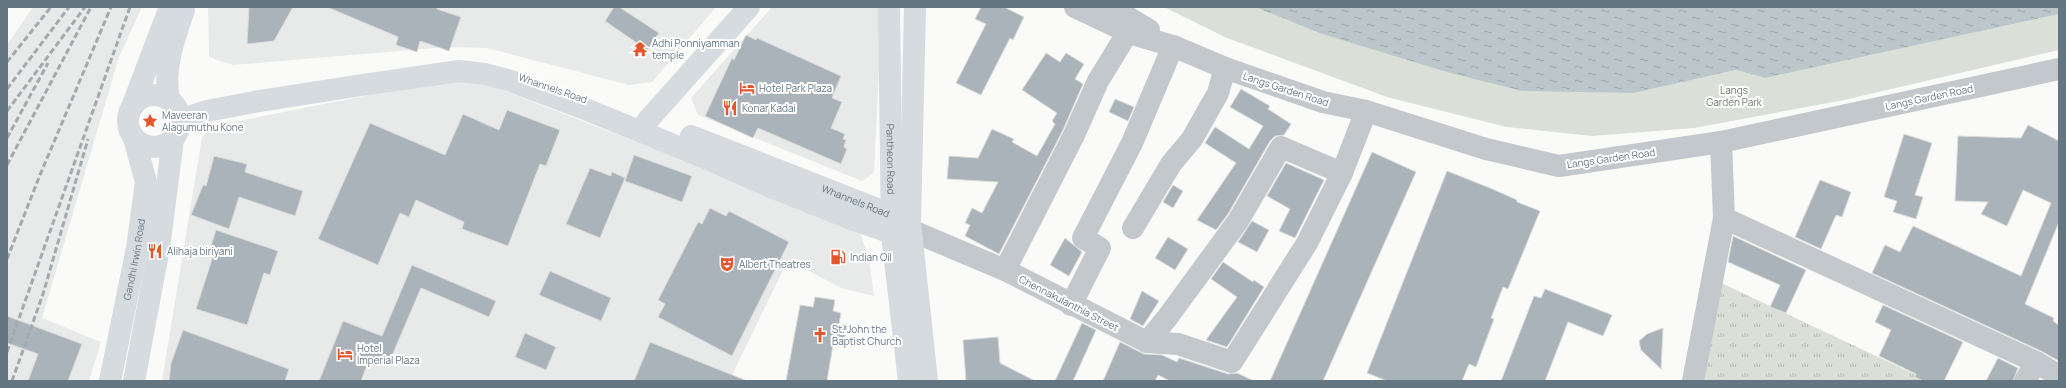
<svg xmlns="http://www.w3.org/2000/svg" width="2066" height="388" font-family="Manrope,sans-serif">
<defs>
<pattern id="grass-tufts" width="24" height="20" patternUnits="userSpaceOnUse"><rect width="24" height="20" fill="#dadfd7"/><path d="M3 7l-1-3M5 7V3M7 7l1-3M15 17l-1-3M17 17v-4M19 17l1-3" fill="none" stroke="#b4b9b4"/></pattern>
<pattern id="water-ripples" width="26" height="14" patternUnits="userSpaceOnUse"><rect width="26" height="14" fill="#bbc7cb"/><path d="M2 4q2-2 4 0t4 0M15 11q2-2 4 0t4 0" fill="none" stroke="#9ca6aa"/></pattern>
</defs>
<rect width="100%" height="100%" fill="#fafaf8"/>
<g fill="#e8e9e9">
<polygon points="33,7 142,7 119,57 42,318 101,342 89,381 7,381 7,45"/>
<polygon points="208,7 716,7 652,82 629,85 487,48 446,47 233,65 209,57"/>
<polygon points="772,7 882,7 874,173 862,181 698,115 691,98"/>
<polygon points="450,79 475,79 859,229 869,260 874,296 841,288 788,260 729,381 162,381 202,137 214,126"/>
</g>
<polygon fill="url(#grass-tufts)" points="1713,279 1929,381 1698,381"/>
<polygon fill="#dadfd7" points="1164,7 1255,7 1319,33 1634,93 1736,70 1765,78 2059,14 2059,50 1844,100 1694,128 1592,136 1507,127 1387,97 1227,38"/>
<polygon fill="url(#water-ripples)" points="1255,7 2059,7 2059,14 1765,78 1736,70 1634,93 1522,91 1447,72 1319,33"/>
<g fill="#aab3b9" stroke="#dcdcda">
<polygon points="249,7 293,7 274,41 247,44"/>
<polygon points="327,7 437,7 437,9 461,17 449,51 420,41 417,52 396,45 398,37"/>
<polygon points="614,7 619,7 659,33 647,50 605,21"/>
<polygon points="981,7 1004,7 1024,17 1013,40 1010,38 981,95 956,83 986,24 975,19"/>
<polygon points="746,35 756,40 757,38 841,76 832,98 842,102 831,128 845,134 843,139 846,140 844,147 847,149 841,164 758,128 753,138 705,116 732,58 734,60"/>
<polygon points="1046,53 1060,62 1066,53 1084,64 1075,79 1083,84 1063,130 999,254 965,236 970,225 965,223 972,208 982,213 998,182 947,179 949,156 978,158 992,129 1014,139 1012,142 1037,156 1055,124 1052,121 1057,113 1022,90"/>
<polygon points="1241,89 1270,106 1268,109 1291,124 1284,135 1275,136 1270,141 1228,214 1216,230 1197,220 1236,163 1205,143 1215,127 1249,149 1263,126 1230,107"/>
<polygon points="1115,99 1134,107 1128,121 1109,112"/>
<polygon points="507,110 560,130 546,166 540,164 508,246 462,229 464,222 416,200 409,217 400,213 378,265 318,239 370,123 445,155 463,114 499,130"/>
<polygon points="2028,125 2059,141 2059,222 2025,304 2054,318 2053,321 2059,325 2059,361 2041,351 1872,273 1885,245 1900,252 1913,226 2021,276 2051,203 2023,190 2007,226 1981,214 1988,202 1955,201 1958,136 2021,138"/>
<polygon points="1904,134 1932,143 1915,195 1923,197 1916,219 1893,212 1897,201 1884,197"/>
<polygon points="1372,152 1416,172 1323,381 1270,381"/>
<polygon points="634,155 692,176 682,202 625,181"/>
<polygon points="214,156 247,164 245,172 303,191 295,216 239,197 229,229 191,215 203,185 206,186"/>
<polygon points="1286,163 1324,180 1295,238 1279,231 1290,209 1267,196"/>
<polygon points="590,168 611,176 612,172 625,178 600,238 566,224"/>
<polygon points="1447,171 1490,188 1517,200 1517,202 1540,211 1508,289 1503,287 1491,318 1494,319 1476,367 1469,364 1462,381 1387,381 1367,373"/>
<polygon points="1820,180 1851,192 1842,217 1836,215 1821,249 1795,237"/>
<polygon points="1173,185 1183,191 1173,208 1163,202"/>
<polygon points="710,208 726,216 729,211 789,242 732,356 658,317 665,304 658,300 698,222 702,224"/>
<polygon points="1252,221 1269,230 1257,252 1238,242"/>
<polygon points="216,230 278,251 270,275 264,273 247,325 196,309 213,256 208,255"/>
<polygon points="1733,236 1806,270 1786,313 1770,307 1780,285 1728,262"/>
<polygon points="1168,237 1188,249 1175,270 1155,258"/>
<polygon points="1065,238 1082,252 1069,276 1050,265"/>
<polygon points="1223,262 1253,282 1254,280 1264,287 1227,347 1206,340 1237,297 1211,279"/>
<polygon points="412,265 496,301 489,317 421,288 388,365 370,357 361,381 319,381 343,321 382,336"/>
<polygon points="550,271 611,298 601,321 539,295"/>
<polygon points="1545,289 1612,315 1603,336 1568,322 1545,381 1501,381 1534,296 1541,298"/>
<polygon points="1142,291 1159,301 1143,326 1130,319"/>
<polygon points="815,297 835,300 833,311 841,313 839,324 847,326 843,347 833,345 827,381 786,381 800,305 813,307"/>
<polygon points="1883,305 1963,342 1944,381 1923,381 1915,377 1916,374 1879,356 1891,330 1875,322"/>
<polygon points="7,316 82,344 68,381 28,381 38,354 7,343"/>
<polygon points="1082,323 1096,330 1073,381 1055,381"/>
<polygon points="1663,328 1661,369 1641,350 1639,341 1647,334"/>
<polygon points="183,330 289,369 285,381 169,381 171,363"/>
<polygon points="525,333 556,347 546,370 515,357"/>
<polygon points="998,337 1000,363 1035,381 966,381 963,340"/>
<polygon points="650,342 745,380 745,381 634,381"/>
<polygon points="1120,342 1144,354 1162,355 1177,362 1179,358 1228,374 1237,373 1254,381 1170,381 1158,375 1155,381 1103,381"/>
<polygon points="1998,358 2018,368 2013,381 1986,381"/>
</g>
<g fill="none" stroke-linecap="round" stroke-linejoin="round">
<g stroke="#c3c8cc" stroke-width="22">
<polyline points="1075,7 1132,34 1173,46 1225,68 1323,102 1366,111 1486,149 1559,166 1721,142 2059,69"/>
<polyline points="1111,7 1149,30"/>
<polyline points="1724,218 2036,362 2059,376"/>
<polyline points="1133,228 1171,164 1192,139 1218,93 1225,68"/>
<polyline points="910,230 1005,270 1147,342 1178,344 1232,362 1307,243 1342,173 1366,111"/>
<polyline points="1005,270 1074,135 1098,81 1128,32"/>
<polyline points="1071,305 1100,248 1083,238 1132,143 1173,46"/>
<polyline points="1147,342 1167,318 1238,221 1281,147 1342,173"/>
<polyline points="1693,381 1724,218 1721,142"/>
<polyline points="2025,381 2036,362"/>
</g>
<g stroke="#d6dbdf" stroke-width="22">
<path id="s1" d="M889,7L892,234L909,381"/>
<polyline points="915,7 910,222 927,381"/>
<circle cx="154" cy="121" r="26"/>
<path d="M169,99C163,69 174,38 184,10"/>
<polyline points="132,107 170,7"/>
<polyline points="180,120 207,111 254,102 362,85 459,71 485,74 511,81 585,109 703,157 766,185 849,218 912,240"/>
<polyline points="641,131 648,120 749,7"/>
<path id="s2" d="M691,136L910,222"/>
<path id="s3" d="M110,381L137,248L146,182L134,138"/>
<polyline points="134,381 159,248 173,139"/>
</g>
<g stroke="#a2aab0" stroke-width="3" stroke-dasharray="6 3" stroke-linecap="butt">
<polyline points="7,62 51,7"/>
<polyline points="7,89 69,7"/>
<polyline points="7,111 85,7"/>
<polyline points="7,138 48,63"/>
<polyline points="7,165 91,7"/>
<polyline points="7,259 40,175 111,7"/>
<polyline points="7,352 130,7"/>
<polyline points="12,381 43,294 88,139"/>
</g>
</g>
<defs>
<g id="temple-bare" transform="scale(1.2)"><path d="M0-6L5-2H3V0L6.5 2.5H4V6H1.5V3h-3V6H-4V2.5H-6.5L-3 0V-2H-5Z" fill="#e4572e" stroke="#fff" stroke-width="2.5" paint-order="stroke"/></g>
<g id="hotel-bare" transform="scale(1.2)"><path d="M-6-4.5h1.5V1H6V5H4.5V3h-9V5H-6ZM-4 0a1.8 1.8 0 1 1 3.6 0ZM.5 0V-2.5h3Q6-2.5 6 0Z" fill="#e4572e" stroke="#fff" stroke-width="2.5" paint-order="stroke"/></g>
<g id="restaurant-bare" transform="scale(1.2)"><path d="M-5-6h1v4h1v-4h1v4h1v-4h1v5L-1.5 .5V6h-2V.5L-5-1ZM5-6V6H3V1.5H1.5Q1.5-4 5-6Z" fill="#e4572e" stroke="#fff" stroke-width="2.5" paint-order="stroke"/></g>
<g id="sight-bare" transform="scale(1.2)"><path d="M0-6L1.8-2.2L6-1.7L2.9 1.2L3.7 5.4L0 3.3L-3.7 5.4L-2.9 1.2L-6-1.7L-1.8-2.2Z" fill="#e4572e" stroke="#fff" stroke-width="2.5" paint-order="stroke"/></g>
<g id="fuel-bare" transform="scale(1.2)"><path d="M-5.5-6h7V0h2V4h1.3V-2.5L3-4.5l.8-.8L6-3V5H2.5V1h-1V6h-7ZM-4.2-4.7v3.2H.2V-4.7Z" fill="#e4572e" stroke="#fff" stroke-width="2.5" paint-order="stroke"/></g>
<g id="theatre-bare" transform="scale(1.2)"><path d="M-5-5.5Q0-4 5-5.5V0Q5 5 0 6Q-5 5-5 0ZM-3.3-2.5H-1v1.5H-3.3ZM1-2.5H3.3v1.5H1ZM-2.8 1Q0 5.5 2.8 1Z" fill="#e4572e" stroke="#fff" stroke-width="2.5" paint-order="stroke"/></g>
<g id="church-bare" transform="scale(1.2)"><path d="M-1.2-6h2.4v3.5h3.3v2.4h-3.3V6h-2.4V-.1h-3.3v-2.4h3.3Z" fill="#e4572e" stroke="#fff" stroke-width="2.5" paint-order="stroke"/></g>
</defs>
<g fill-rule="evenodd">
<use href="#temple-bare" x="640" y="49"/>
<use href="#hotel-bare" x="747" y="88"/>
<use href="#restaurant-bare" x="730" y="108"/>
<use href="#sight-bare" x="150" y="121"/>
<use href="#restaurant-bare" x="155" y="251"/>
<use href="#fuel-bare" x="838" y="257"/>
<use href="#theatre-bare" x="727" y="264"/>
<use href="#church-bare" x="820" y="335"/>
<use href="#hotel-bare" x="345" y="354"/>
</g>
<g text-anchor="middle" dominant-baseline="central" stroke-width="4" stroke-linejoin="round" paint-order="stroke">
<g font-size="10" fill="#657683" stroke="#fff" text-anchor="start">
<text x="652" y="43">Adhi Ponniyamman<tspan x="652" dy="12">temple</tspan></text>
<text x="759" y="88">Hotel Park Plaza</text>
<text x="742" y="108">Konar Kadai</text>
<text x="162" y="115">Maveeran<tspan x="162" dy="12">Alagumuthu Kone</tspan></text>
<text x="167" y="251">Alihaja biriyani</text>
<text x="850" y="257">Indian Oil</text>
<text x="739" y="264">Albert Theatres</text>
<text x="832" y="329">St. John the<tspan x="832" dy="12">Baptist Church</tspan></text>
<text x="357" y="348">Hotel<tspan x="357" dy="12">Imperial Plaza</tspan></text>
</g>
<g font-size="10" fill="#657683" stroke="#fff">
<text transform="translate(553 88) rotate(19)">Whannels Road</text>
<text transform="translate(1286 89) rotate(18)">Langs Garden Road</text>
<text transform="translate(1929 97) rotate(-12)">Langs Garden Road</text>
<text transform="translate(1611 158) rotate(-8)">Langs Garden Road</text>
<text stroke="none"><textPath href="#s1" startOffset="152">Pantheon Road</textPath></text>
<text stroke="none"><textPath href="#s2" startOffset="177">Whannels Road</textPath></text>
<text stroke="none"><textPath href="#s3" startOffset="124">Gandhi Irwin Road</textPath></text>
<text transform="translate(1069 303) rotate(27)">Chennakulanthia Street</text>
</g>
<g font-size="10" fill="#687a64" stroke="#fff">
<text x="1734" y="90">Langs<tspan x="1734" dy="12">Garden Park</tspan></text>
</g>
</g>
<rect width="2066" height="388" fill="none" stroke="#657683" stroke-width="16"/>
</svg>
